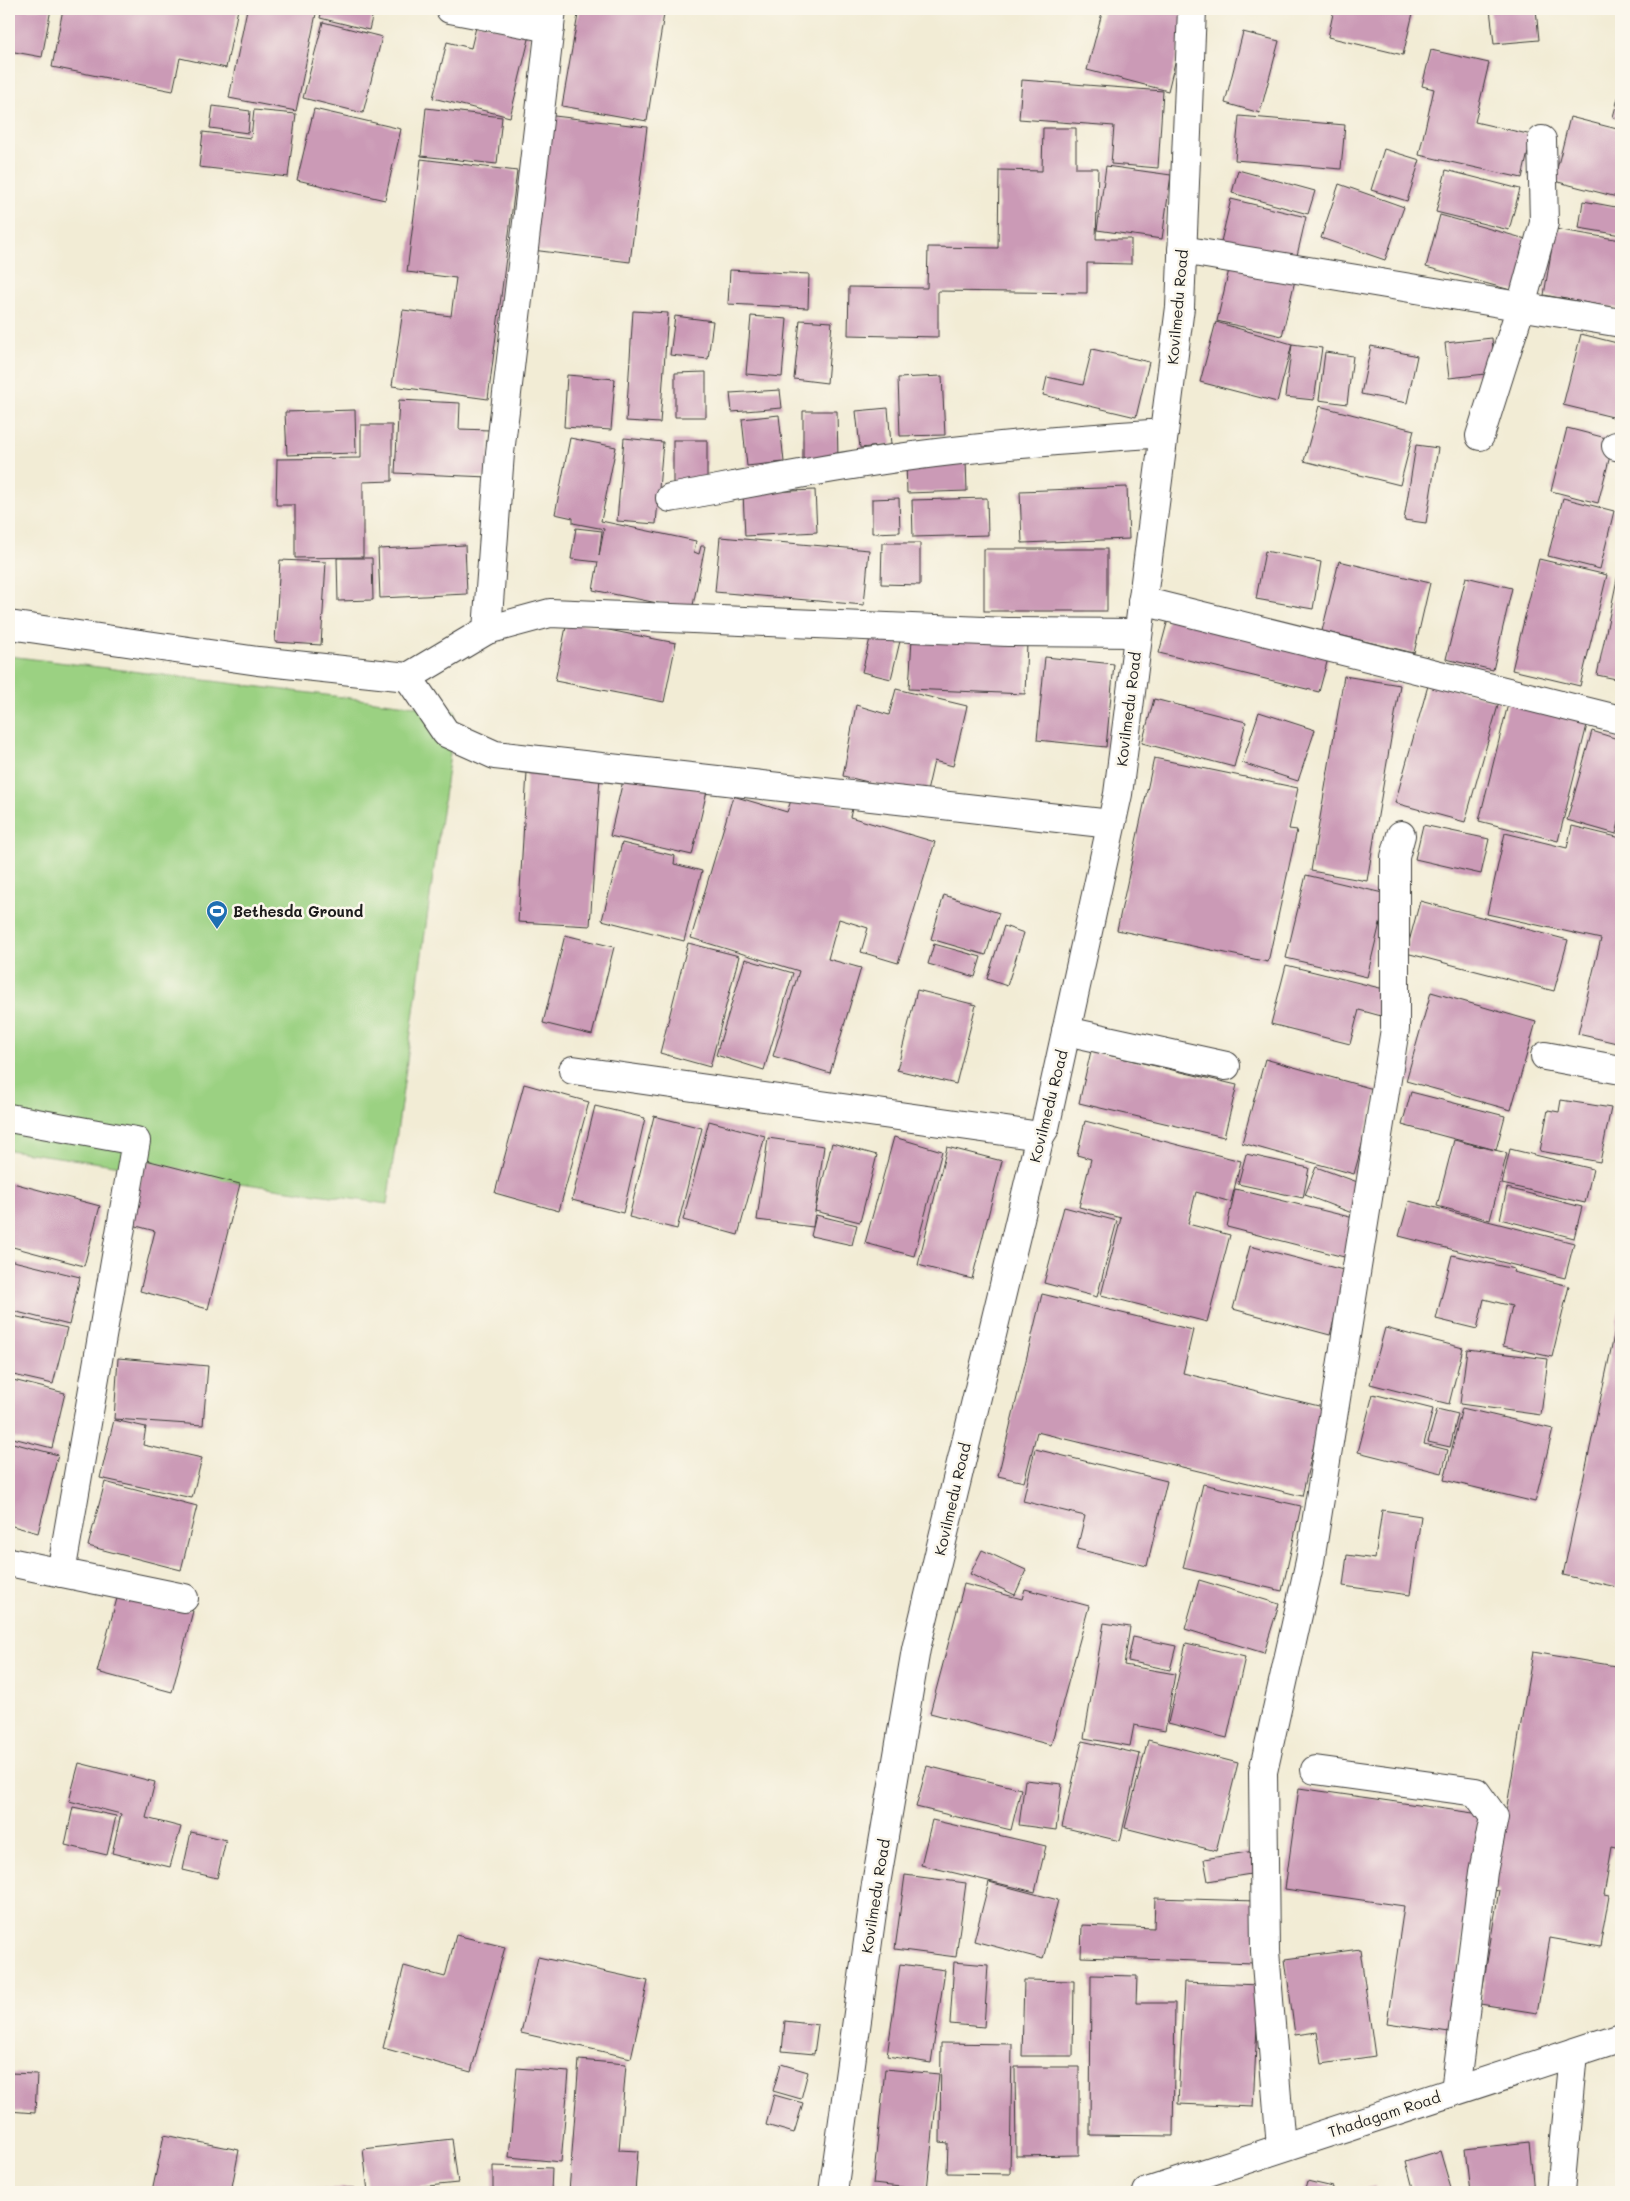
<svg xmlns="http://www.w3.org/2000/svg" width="1630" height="2201" font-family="Mali,sans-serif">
<rect width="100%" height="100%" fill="#fbf7ec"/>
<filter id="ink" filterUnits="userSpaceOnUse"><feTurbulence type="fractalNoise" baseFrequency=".02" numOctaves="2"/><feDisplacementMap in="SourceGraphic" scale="10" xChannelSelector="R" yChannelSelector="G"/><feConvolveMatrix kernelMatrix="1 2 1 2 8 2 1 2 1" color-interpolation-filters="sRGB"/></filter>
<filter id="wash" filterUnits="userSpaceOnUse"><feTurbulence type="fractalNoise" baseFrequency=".0096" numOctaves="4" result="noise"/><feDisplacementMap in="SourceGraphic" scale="20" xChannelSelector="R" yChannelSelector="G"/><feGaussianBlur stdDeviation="1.12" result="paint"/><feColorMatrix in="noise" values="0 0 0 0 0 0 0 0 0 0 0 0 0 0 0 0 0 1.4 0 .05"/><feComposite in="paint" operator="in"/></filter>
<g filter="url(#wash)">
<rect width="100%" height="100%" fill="#f2ecd5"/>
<polygon fill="#9bd182" stroke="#5c764f" points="9,656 456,711 387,1204 9,1150"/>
<g id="blocks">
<g fill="#cb9ab6">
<polygon points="9,9 51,9 42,57 9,51"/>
<polygon points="63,9 238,9 226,68 180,58 173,91 52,67"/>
<polygon points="247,9 317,9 296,111 229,98"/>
<polygon points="322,9 374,9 369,30 320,18"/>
<polygon points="579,9 630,9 664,14 647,121 562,106"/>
<polygon points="1103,9 1188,9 1168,91 1087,70"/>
<polygon points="1334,9 1414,9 1403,55 1328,37"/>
<polygon points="1490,9 1536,9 1539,40 1494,44"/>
<polygon points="323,22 382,37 363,113 303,98"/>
<polygon points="477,23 530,35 510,117 433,98 447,42 471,48"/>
<polygon points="1243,32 1279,41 1260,113 1225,103"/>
<polygon points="1431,50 1489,63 1475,122 1532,135 1522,178 1419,155 1434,89 1422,86"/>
<polygon points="9,68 12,69 9,81"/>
<polygon points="1022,80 1163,91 1158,168 1111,164 1114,126 1019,119"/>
<polygon points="1621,87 1621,119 1613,117"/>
<polygon points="213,106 250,111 248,133 210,128"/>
<polygon points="426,108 502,117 497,164 421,156"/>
<polygon points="314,109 401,129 385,200 297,180"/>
<polygon points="254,110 296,114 288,177 199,167 203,132 251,138"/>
<polygon points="546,115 647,127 630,262 532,250"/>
<polygon points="1239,116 1345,125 1341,169 1235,160"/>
<polygon points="1570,117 1621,130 1621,198 1554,181"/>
<polygon points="1043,128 1076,128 1076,168 1098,168 1096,239 1131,239 1131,264 1087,263 1087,293 938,291 938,337 848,335 849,287 927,288 928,247 998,248 999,170 1042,171"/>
<polygon points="1384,149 1420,160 1407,201 1371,190"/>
<polygon points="421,159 517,171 488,399 392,386 403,310 451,316 456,278 407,272"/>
<polygon points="1106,166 1171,175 1162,239 1097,230"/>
<polygon points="1238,170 1315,191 1308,214 1232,193"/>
<polygon points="1446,170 1520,189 1509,230 1436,212"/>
<polygon points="1339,184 1404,207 1385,260 1321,238"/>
<polygon points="1231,199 1306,217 1295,264 1220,246"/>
<polygon points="1583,201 1621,208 1621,235 1579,228"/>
<polygon points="1440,215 1533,241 1518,292 1426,267"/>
<polygon points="1555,229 1621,240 1621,309 1544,295"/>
<polygon points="1231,261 1296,276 1282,336 1217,321"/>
<polygon points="730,270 809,274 808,308 728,304"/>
<polygon points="633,311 668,313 660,423 626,421"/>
<polygon points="675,316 713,321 708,359 670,355"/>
<polygon points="751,316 787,319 782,377 746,374"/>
<polygon points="800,320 832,322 827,383 794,379"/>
<polygon points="1216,322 1292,344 1322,348 1314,400 1285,397 1292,344 1277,402 1200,382"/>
<polygon points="1581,334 1621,344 1621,419 1563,405"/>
<polygon points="1492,338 1495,373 1449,378 1445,343"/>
<polygon points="1371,346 1417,356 1407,403 1361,394"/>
<polygon points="1092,349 1149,362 1136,417 1043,395 1047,377 1083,385"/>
<polygon points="1325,352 1353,356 1347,404 1319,400"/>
<polygon points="706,372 706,417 675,417 675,373"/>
<polygon points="567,375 615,379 611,430 564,427"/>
<polygon points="942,376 945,435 900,436 898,378"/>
<polygon points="780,390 782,408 732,412 730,393"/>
<polygon points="399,400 460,403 459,429 490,430 488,477 395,473"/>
<polygon points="1319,406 1414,430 1400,485 1304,461"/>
<polygon points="888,408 891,445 860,448 856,411"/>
<polygon points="355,410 356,453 287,455 285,412"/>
<polygon points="803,411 837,411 838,461 803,461"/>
<polygon points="779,415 784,462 747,466 742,419"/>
<polygon points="361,425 392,425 392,481 363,482 363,557 295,558 295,505 276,505 277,459 361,458"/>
<polygon points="1567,428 1614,440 1598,503 1551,491"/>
<polygon points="570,438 616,447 601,521 696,541 694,552 699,554 701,546 705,546 692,610 593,590 598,562 571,559 576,528 602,531 599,556 604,529 573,523 573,518 555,514"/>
<polygon points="624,438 663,442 656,524 617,521"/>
<rect x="673" y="440" width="34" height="44"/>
<polygon points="1416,445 1438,448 1426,523 1404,520"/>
<polygon points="966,460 967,491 907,493 906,462"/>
<polygon points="1127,487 1129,539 1022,543 1020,491"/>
<polygon points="815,490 817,532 745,536 743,493"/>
<polygon points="899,498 900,532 872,533 872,499"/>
<polygon points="987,498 988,535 913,537 912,500"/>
<polygon points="1563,498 1614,511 1600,569 1548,556"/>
<polygon points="720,537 869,550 864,605 715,592"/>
<polygon points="882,543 920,543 920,585 881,584"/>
<polygon points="465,545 467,594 380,598 378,549"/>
<rect x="984" y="549" width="123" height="62"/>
<polygon points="1265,551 1321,562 1313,609 1256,599"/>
<polygon points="337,558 372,558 373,600 338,601"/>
<polygon points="1539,559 1607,575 1580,686 1512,670"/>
<polygon points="280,560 326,562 321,645 275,642"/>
<polygon points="1339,561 1430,583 1414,653 1322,631"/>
<polygon points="1620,565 1621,565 1621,680 1597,675"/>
<polygon points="1466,577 1512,588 1493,670 1446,659"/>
<polygon points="1170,612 1330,651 1319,692 1159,653"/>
<polygon points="567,622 676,643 664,702 555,681"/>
<polygon points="872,630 901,637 891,679 862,672"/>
<polygon points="912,638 1027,643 1025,694 909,689"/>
<polygon points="1045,657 1114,664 1106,747 1037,740"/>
<polygon points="1344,676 1400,685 1367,881 1311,871"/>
<polygon points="1429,682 1499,702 1465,822 1395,803"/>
<polygon points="896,689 967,706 953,766 934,761 926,796 843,776 856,705 889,715"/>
<polygon points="1510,696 1589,717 1558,841 1479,821"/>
<polygon points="1154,699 1246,722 1234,767 1142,743"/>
<polygon points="1259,712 1315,730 1298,781 1242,763"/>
<polygon points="1592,731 1621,740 1621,815 1616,834 1567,820"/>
<polygon points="1154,758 1298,788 1289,829 1297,830 1268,962 1117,930"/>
<polygon points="527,772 600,777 590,926 518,922"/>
<polygon points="625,772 707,791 692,855 610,836"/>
<polygon points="794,792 852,809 850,817 935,842 898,963 861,952 868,928 839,919 828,959 861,968 830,1073 773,1056 799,971 691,938 733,796 787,812"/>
<polygon points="1423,825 1489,839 1481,874 1415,859"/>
<polygon points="1572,826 1621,838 1621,1044 1578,1034 1601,939 1487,914 1505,833 1567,848"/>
<polygon points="622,843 675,856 674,864 702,871 684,941 602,920"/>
<polygon points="1306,875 1387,894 1367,977 1286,958"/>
<polygon points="944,895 999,913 986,955 931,939"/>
<polygon points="1420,901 1568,940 1554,991 1406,953"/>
<polygon points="1004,926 1024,933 1007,986 987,979"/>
<polygon points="565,935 614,947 592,1035 543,1023"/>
<polygon points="688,943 739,956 710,1067 660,1053"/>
<polygon points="934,944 981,957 975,977 928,964"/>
<polygon points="745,959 793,973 764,1070 716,1055"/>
<polygon points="1286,965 1392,991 1385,1017 1359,1010 1350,1044 1271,1024"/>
<polygon points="917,990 976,1005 956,1084 897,1070"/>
<polygon points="1431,992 1536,1022 1511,1110 1406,1081"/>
<polygon points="1091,1051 1237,1085 1224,1137 1079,1103"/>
<polygon points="1265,1059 1377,1090 1354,1174 1242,1143"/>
<polygon points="524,1084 589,1102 559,1211 495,1193"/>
<polygon points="1411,1092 1505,1116 1496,1150 1402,1125"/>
<polygon points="1561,1100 1611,1108 1600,1162 1540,1151 1548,1110 1559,1112"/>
<polygon points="595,1106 645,1118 623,1213 572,1200"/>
<polygon points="654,1116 702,1128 677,1229 629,1217"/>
<polygon points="709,1121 765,1136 738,1235 683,1220"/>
<polygon points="1085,1121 1241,1161 1231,1202 1196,1192 1188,1224 1230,1235 1207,1322 1101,1295 1121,1218 1079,1207 1091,1159 1077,1155"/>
<polygon points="894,1137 942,1151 914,1256 865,1243"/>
<polygon points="768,1138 824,1146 813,1227 757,1220"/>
<polygon points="1454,1140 1507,1153 1490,1220 1437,1206"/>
<polygon points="832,1143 877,1155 860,1222 815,1211"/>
<polygon points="947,1147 1002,1161 972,1279 918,1265"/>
<polygon points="1510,1149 1593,1169 1585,1203 1502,1184"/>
<polygon points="1246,1154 1309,1168 1303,1198 1238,1184"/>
<polygon points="146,1160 240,1184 208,1309 140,1291 155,1231 129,1224"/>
<polygon points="1316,1167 1363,1184 1352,1213 1305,1195"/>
<polygon points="9,1182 100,1206 84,1266 9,1246"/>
<polygon points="1507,1188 1582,1207 1574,1238 1500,1219"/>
<polygon points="1235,1189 1362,1220 1352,1259 1227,1227"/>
<polygon points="1409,1201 1574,1243 1565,1278 1399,1236"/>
<polygon points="1064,1207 1117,1221 1097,1297 1044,1283"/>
<polygon points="816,1215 857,1225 852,1245 811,1236"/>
<polygon points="1250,1246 1347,1271 1330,1335 1233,1309"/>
<polygon points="1452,1255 1514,1269 1513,1272 1569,1286 1552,1357 1503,1346 1512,1306 1484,1299 1477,1329 1436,1319"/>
<polygon points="9,1260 80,1277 69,1325 9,1310"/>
<polygon points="1042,1294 1193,1330 1183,1373 1323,1407 1302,1496 1037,1432 1024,1482 998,1476"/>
<polygon points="1620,1307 1621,1307 1621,1588 1563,1575"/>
<polygon points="9,1315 67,1328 53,1384 9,1374"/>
<polygon points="1385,1328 1463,1348 1449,1404 1370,1384"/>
<polygon points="1467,1349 1548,1359 1541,1415 1460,1404"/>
<polygon points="118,1358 208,1366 203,1425 114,1419"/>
<polygon points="9,1379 65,1393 52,1448 9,1437"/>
<polygon points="1373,1394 1433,1409 1424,1444 1448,1450 1442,1473 1358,1452"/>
<polygon points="1462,1408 1553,1429 1535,1502 1444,1480"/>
<polygon points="1437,1409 1458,1414 1450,1447 1428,1442"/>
<polygon points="114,1420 146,1427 143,1445 202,1458 192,1498 100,1478"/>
<polygon points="9,1442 58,1455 38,1533 9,1525"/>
<polygon points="1035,1449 1167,1481 1147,1566 1077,1549 1085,1516 1023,1501"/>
<polygon points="105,1482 197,1506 181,1570 88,1546"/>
<polygon points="1203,1484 1301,1506 1282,1591 1183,1568"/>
<polygon points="1382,1510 1421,1516 1410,1595 1343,1586 1347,1555 1375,1559"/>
<polygon points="982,1550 1026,1570 1015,1595 970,1574"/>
<polygon points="1199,1580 1279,1604 1264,1653 1185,1629"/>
<polygon points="964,1584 1022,1599 1025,1589 1089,1606 1051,1745 930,1713"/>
<polygon points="119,1591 193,1611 172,1692 97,1672"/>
<polygon points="1104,1623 1130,1627 1124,1665 1175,1674 1165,1731 1134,1725 1130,1746 1084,1738"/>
<polygon points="1133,1637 1176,1646 1170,1670 1128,1661"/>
<polygon points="1186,1643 1245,1657 1227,1738 1168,1723"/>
<polygon points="1533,1652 1621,1667 1621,1849 1612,1847 1604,1895 1609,1896 1600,1947 1550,1938 1537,2013 1480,2004 1499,1890 1493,1889"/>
<polygon points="1148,1740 1238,1763 1216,1851 1125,1828"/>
<polygon points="1082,1741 1140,1754 1120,1841 1062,1827"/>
<polygon points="79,1763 155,1782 146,1818 181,1827 170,1867 112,1853 121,1814 69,1801"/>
<polygon points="927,1766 1021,1789 1011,1830 916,1807"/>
<polygon points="1025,1780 1062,1784 1056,1830 1019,1825"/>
<polygon points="1299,1788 1480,1814 1449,2032 1387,2023 1404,1906 1285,1889"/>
<polygon points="73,1807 116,1816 107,1855 65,1845"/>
<polygon points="932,1820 1046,1846 1035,1892 921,1865"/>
<polygon points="191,1832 226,1840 217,1878 183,1870"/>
<polygon points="1260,1850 1263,1872 1208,1881 1204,1859"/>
<polygon points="905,1875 966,1883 956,1957 895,1949"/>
<polygon points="989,1882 1058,1900 1043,1959 974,1941"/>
<polygon points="1155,1898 1256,1901 1254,1963 1081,1957 1082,1925 1154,1928"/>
<polygon points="456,1935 505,1947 471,2072 383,2048 404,1966 445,1977"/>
<polygon points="1360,1949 1375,2056 1322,2064 1317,2032 1295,2035 1285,1959"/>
<polygon points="538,1957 648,1981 631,2058 521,2033"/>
<polygon points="954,1962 988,1965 984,2027 950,2024"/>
<polygon points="900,1964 945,1970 931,2063 887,2056"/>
<polygon points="1091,1975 1137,1976 1136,2003 1175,2003 1173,2136 1090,2135"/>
<polygon points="1024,1980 1074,1981 1073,2056 1022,2056"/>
<polygon points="1184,1982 1259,1985 1253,2107 1178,2104"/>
<polygon points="785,2021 818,2025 814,2054 782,2051"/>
<polygon points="941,2043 1012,2044 1010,2174 947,2173 948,2143 940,2142"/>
<polygon points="579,2060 626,2064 619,2150 638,2151 635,2192 569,2192"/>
<polygon points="781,2064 808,2072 801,2099 773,2091"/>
<polygon points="1015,2067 1079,2067 1079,2155 1016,2156"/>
<polygon points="517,2068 569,2072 561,2162 509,2157"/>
<polygon points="885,2069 939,2074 927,2190 873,2184"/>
<polygon points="9,2073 37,2074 35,2113 9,2111"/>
<polygon points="774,2095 803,2103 794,2133 766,2125"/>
<polygon points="164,2135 239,2150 231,2192 152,2192"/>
<polygon points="452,2139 458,2183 368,2192 363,2149"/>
<polygon points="1529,2142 1534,2192 1470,2192 1465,2149"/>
<polygon points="1440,2151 1452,2192 1414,2192 1406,2161"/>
<polygon points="493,2166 552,2168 551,2192 493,2192"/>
<polygon points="1307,2181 1333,2187 1332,2192 1304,2192"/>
<polygon points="1375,2187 1376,2192 1355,2192"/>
<polygon points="355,2188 355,2192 246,2192 246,2190"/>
</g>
</g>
</g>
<g filter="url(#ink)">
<use href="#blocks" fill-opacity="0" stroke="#3c3b38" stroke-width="1"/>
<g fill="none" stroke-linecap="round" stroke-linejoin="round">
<g stroke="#3c3b38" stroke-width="30">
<g id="minor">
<polyline points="450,9 550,28"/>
<polyline points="1182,250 1621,323"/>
<polyline points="1480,436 1521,306 1544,223 1542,140"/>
<polyline points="1616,446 1621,447"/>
<path d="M670,498C735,486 800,473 865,463C964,447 1064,440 1164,433"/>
<polyline points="1142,601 1621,720"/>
<polyline points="9,625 258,661 408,677 487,630 500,453 552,9"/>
<polyline points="487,630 550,613 1008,632 1138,633"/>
<polyline points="408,677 446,733 495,755 1111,824"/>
<polyline points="1066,1031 1226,1066"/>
<polyline points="1545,1056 1621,1070"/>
<polyline points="573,1070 1040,1136"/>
<polyline points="9,1118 136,1141 61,1573"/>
<polyline points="9,1562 184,1598"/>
<polyline points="1315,1770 1476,1792 1494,1817 1483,1872 1455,2091"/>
<polyline points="1281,2147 1265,1951 1263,1772 1310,1561 1395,1029 1395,857 1401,835"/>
<polyline points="833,2192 876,1884 916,1649 1040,1136 1045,1128 1118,794 1180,307 1192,9"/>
<polyline points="1560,2192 1573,2053"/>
</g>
</g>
<g stroke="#3c3b38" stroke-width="30">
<polyline id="major" points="1147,2192 1621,2037"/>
</g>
<use href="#minor" stroke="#fff" stroke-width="28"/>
<use href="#major" stroke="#fff" stroke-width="28"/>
</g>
</g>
<defs>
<g id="stadium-pin" transform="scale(1.125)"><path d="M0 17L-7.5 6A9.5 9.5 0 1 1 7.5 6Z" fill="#1f6fb2" stroke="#fbf7ec"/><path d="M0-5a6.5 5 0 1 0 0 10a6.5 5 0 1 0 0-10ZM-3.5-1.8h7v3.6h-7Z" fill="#fff"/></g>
</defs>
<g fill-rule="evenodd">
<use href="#stadium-pin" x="217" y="911"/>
</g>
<g text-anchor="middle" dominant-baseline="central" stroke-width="5" stroke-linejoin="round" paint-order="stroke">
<g font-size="15" fill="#1c1c1c" stroke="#fbf7ec">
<text transform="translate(1177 307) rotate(-85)">Kovilmedu Road</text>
<text transform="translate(1128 709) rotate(-83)">Kovilmedu Road</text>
<text transform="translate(1048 1106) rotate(-76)">Kovilmedu Road</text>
<text transform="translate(952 1499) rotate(-77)">Kovilmedu Road</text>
<text transform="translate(875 1896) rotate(-81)">Kovilmedu Road</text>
<text transform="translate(1384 2114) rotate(-18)">Thadagam Road</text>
</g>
<g font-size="15" font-weight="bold" fill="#1c1c1c" stroke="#fbf7ec" text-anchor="start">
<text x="233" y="911">Bethesda Ground</text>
</g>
</g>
<rect width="1630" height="2201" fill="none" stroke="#fbf7ec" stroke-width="30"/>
</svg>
